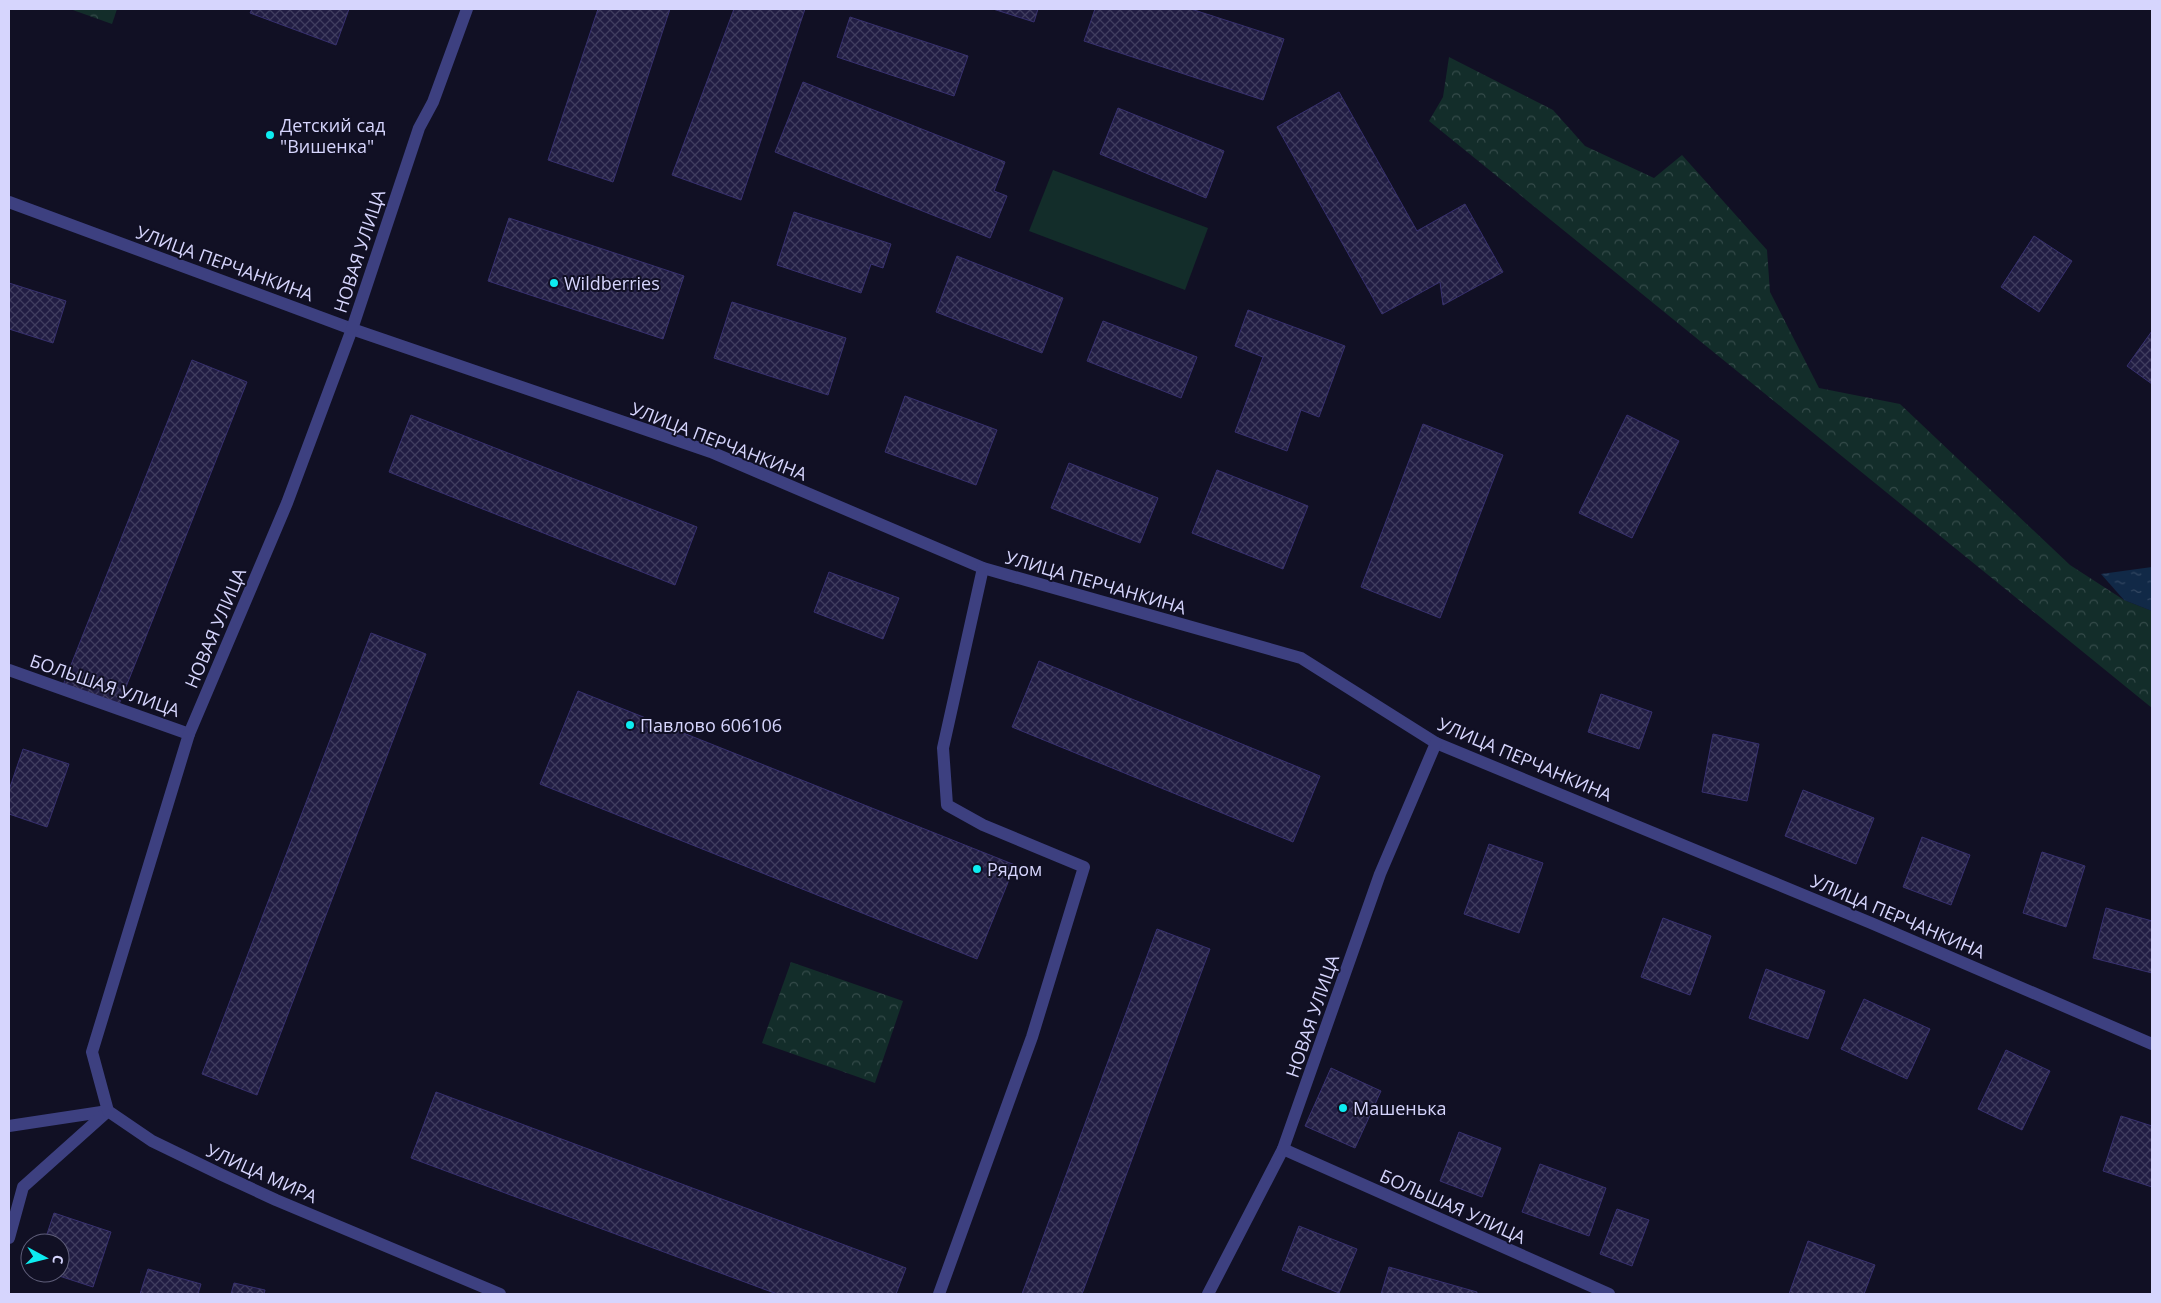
<svg xmlns="http://www.w3.org/2000/svg" width="2161" height="1303" font-family="'Open Sans',sans-serif">
<defs>
<pattern id="forest-crowns" width="20" height="18" patternUnits="userSpaceOnUse" patternTransform="scale(1.25)"><rect width="20" height="18" fill="#132d2a"/><path d="M2 6a3 3 0 1 1 6 0M12 15a3 3 0 1 1 6 0" fill="none" stroke="#354b4a"/></pattern>
<pattern id="water-ripples" width="26" height="14" patternUnits="userSpaceOnUse" patternTransform="scale(1.25)"><rect width="26" height="14" fill="#112947"/><path d="M2 4q2-2 4 0t4 0M15 11q2-2 4 0t4 0" fill="none" stroke="#334762"/></pattern>
<pattern id="building-cross-hatch" width="8" height="8" patternUnits="userSpaceOnUse" patternTransform="scale(1.25)"><rect width="8" height="8" fill="#211d43"/><path d="M0 0l8 8M0 8l8-8" fill="none" stroke="#403d5f"/></pattern>
</defs>
<rect width="100%" height="100%" fill="#111024"/>
<g fill="url(#forest-crowns)">
<polygon points="70,9 117,9 112,24"/>
<polygon points="1449,57 1553,110 1585,146 1654,178 1682,155 1767,250 1770,292 1819,388 1900,404 2070,565 2124,600 2152,611 2152,708 1429,121 1443,97"/>
<polygon points="791,962 903,1001 875,1083 762,1043"/>
</g>
<polygon fill="#132d2a" points="1053,170 1208,228 1185,290 1029,231"/>
<polygon fill="url(#water-ripples)" points="2152,567 2152,611 2124,600 2101,574"/>
<g fill="url(#building-cross-hatch)" stroke="#37306e">
<polygon points="252,9 349,9 336,45 250,13"/>
<polygon points="598,9 670,9 613,182 548,160"/>
<polygon points="734,9 805,9 741,200 672,175"/>
<polygon points="993,9 1038,9 1034,22"/>
<polygon points="1095,9 1191,9 1284,39 1263,100 1084,41"/>
<polygon points="850,17 968,56 954,96 837,57"/>
<polygon points="803,82 1005,162 994,191 1007,196 990,238 775,152"/>
<polygon points="1339,92 1417,231 1465,204 1503,272 1443,305 1440,282 1382,314 1277,127"/>
<polygon points="1118,108 1224,151 1206,198 1100,154"/>
<polygon points="794,212 891,244 883,268 871,264 861,293 777,265"/>
<polygon points="509,218 684,276 663,339 488,281"/>
<polygon points="2034,236 2072,261 2039,312 2001,287"/>
<polygon points="957,256 1063,298 1042,353 936,312"/>
<polygon points="9,283 66,301 53,343 9,329"/>
<polygon points="732,302 846,338 828,395 714,358"/>
<polygon points="1248,310 1345,346 1319,417 1301,410 1287,451 1235,432 1263,357 1235,346"/>
<polygon points="1103,321 1197,357 1181,398 1087,361"/>
<polygon points="2152,331 2152,384 2127,366"/>
<polygon points="192,360 247,382 118,707 63,685"/>
<polygon points="905,396 997,430 976,485 885,452"/>
<polygon points="411,415 697,527 675,585 389,472"/>
<polygon points="1627,415 1679,441 1632,538 1579,513"/>
<polygon points="1423,424 1503,455 1440,618 1361,587"/>
<polygon points="1069,463 1158,498 1140,543 1051,508"/>
<polygon points="1217,470 1308,506 1283,569 1192,533"/>
<polygon points="829,572 899,598 883,639 814,612"/>
<polygon points="371,633 426,654 257,1095 202,1074"/>
<polygon points="1039,661 1320,776 1293,842 1012,727"/>
<polygon points="578,691 1015,865 977,959 540,784"/>
<polygon points="1601,694 1652,712 1639,749 1588,732"/>
<polygon points="1713,734 1759,744 1747,801 1702,792"/>
<polygon points="23,749 69,764 47,827 9,814 9,790"/>
<polygon points="1803,790 1874,818 1856,864 1785,836"/>
<polygon points="1922,837 1970,855 1951,905 1903,887"/>
<polygon points="1489,844 1543,863 1519,933 1464,914"/>
<polygon points="2042,852 2085,866 2066,927 2023,913"/>
<polygon points="2106,908 2152,921 2152,973 2093,958"/>
<polygon points="1663,918 1711,936 1690,995 1641,977"/>
<polygon points="1157,929 1210,949 1082,1294 1022,1294"/>
<polygon points="1766,969 1825,991 1808,1039 1749,1018"/>
<polygon points="1864,999 1930,1029 1907,1079 1841,1049"/>
<polygon points="2006,1050 2050,1071 2022,1130 1978,1109"/>
<polygon points="1331,1068 1381,1091 1355,1148 1305,1126"/>
<polygon points="436,1092 906,1268 896,1294 777,1294 411,1158"/>
<polygon points="2121,1116 2152,1126 2152,1187 2103,1171"/>
<polygon points="1459,1132 1501,1148 1482,1197 1440,1181"/>
<polygon points="1540,1164 1606,1188 1589,1236 1522,1212"/>
<polygon points="1617,1209 1649,1220 1632,1266 1600,1254"/>
<polygon points="54,1213 111,1232 93,1287 50,1273 60,1273 60,1243 44,1243"/>
<polygon points="1299,1226 1357,1249 1339,1293 1282,1270"/>
<polygon points="1808,1241 1875,1265 1864,1294 1789,1294"/>
<polygon points="1389,1267 1477,1292 1477,1294 1381,1294"/>
<polygon points="148,1269 201,1284 198,1294 140,1294"/>
<polygon points="234,1283 265,1290 264,1294 231,1294"/>
</g>
<g fill="none" stroke-linecap="round" stroke-linejoin="round">
<g stroke="#3d4080" stroke-width="12">
<polyline points="9,202 352,329 711,452 983,568 1301,658 1436,743 1871,923 2152,1044"/>
<polyline points="9,670 189,734"/>
<polyline points="9,1126 108,1111"/>
<polyline points="1283,1149 1609,1294"/>
<polyline points="9,1238 23,1187 108,1111"/>
<polyline points="939,1294 1032,1037 1084,867 983,825 947,805 943,748 983,568"/>
<polyline points="1208,1294 1283,1149 1380,874 1436,743"/>
</g>
<polyline stroke="#3d4080" stroke-width="12" points="467,9 433,102 419,128 352,329 287,503 189,734 92,1052 108,1111 152,1141 220,1174 276,1200 500,1294"/>
</g>
<g fill="#0decf0" stroke="#111024" stroke-width="2">
<circle cx="270" cy="135" r="5"/>
<circle cx="554" cy="283" r="5"/>
<circle cx="630" cy="725" r="5"/>
<circle cx="977" cy="869" r="5"/>
<circle cx="1343" cy="1108" r="5"/>
</g>
<g text-anchor="middle" dominant-baseline="central" stroke-width="4" stroke-linejoin="round" paint-order="stroke">
<g font-size="18" fill="#d6d5fd" stroke="#111024" text-anchor="start">
<text x="280" y="125">Детский сад<tspan x="280" dy="21">"Вишенка"</tspan></text>
<text x="564" y="283">Wildberries</text>
<text x="640" y="725">Павлово 606106</text>
<text x="987" y="869">Рядом</text>
<text x="1353" y="1108">Машенька</text>
</g>
<g font-size="18" fill="#d6d5fd" stroke="#111024">
<text transform="translate(359 251) rotate(-72)">НОВАЯ УЛИЦА</text>
<text transform="translate(225 263) rotate(20)">УЛИЦА ПЕРЧАНКИНА</text>
<text transform="translate(719 441) rotate(21)">УЛИЦА ПЕРЧАНКИНА</text>
<text transform="translate(1096 582) rotate(16)">УЛИЦА ПЕРЧАНКИНА</text>
<text transform="translate(215 628) rotate(-67)">НОВАЯ УЛИЦА</text>
<text transform="translate(105 685) rotate(19)">БОЛЬШАЯ УЛИЦА</text>
<text transform="translate(1525 759) rotate(23)">УЛИЦА ПЕРЧАНКИНА</text>
<text transform="translate(1898 916) rotate(23)">УЛИЦА ПЕРЧАНКИНА</text>
<text transform="translate(1312 1016) rotate(-71)">НОВАЯ УЛИЦА</text>
<text transform="translate(262 1173) rotate(24)">УЛИЦА МИРА</text>
<text transform="translate(1453 1206) rotate(24)">БОЛЬШАЯ УЛИЦА</text>
</g>
</g>
<rect width="2161" height="1303" fill="none" stroke="#d6d5fd" stroke-width="20"/>
<g transform="translate(45 1258) rotate(97)"><circle r="24" fill="#111024" stroke="#605f7b"/>
<path d="M0-4L9 19L0 12L-9 19Z" fill="#0decf0"/>
<text y="-8" font-size="14" font-weight="bold" text-anchor="middle" fill="#d6d5fd">С</text>
</g>
</svg>
